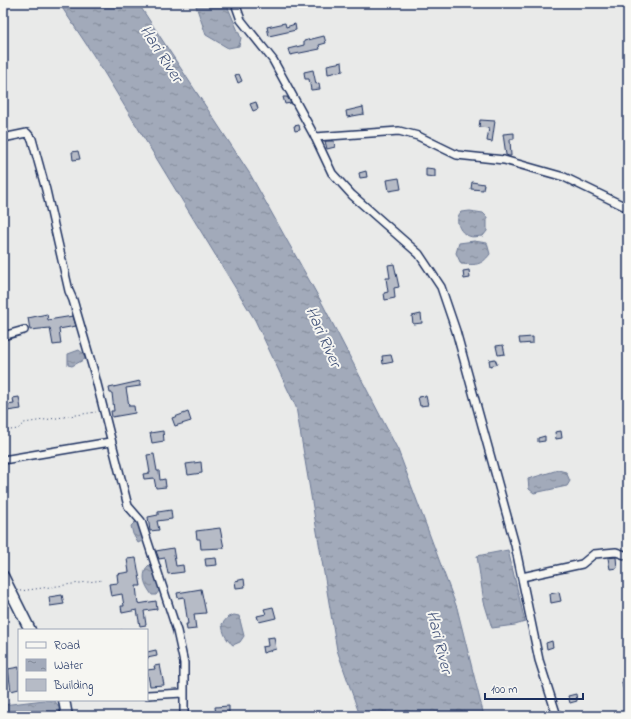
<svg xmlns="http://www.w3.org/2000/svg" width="631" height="719" font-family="'Indie Flower',sans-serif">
<defs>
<pattern id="water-ripples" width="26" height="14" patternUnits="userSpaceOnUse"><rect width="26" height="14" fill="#a2aaba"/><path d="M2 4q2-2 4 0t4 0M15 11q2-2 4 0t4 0" fill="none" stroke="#838b9a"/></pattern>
</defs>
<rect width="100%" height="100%" fill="#e9eae9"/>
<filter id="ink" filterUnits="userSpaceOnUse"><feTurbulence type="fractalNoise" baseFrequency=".025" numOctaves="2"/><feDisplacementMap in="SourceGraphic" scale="8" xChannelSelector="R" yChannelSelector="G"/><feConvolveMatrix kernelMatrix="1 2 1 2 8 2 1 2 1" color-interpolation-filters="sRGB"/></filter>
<g filter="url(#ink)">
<g fill="url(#water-ripples)" stroke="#6c7995">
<polygon points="59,3 138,3 250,174 323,305 398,450 457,608 484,716 360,716 337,650 296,407 255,320 94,56"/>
<polygon points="195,3 226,3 241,38 239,46 228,48 206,35"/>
<path d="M470,211L483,213L487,217V231L483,236C479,236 472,238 469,236C459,233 454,219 461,212Z"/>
<path d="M474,241L487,243L490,254C481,266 475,265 461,264L456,253L459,243Z"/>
<polygon points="79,350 84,354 85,359 72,366 68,365 68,354"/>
<polygon points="558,470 566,472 570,481 567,486 534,493 529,489 528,479"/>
<polygon points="135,522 138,523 144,540 138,543 133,534 131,526"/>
<polygon points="508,550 525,622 515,625 492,628 484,602 477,556"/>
<path d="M149,565L158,578L159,591L156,595H152C145,585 141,578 147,567Z"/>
<path d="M234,615L239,616L244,636L240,642L233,645C226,640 223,633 222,624L228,617Z"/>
<polygon points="44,700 55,701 59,707 59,713 3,716 3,705"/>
</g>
<g fill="#b6bbc6" stroke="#1b2f5e">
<polygon points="285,23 286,27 295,24 296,30 269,36 267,27"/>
<polygon points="324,36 326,43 319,45 320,49 290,55 288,49 304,45 304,41"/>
<polygon points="342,62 343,71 328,74 327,65"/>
<polygon points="313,70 316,84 319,83 320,89 311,90 309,79 305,79 304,72"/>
<polygon points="239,74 242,81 238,83 235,75"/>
<polygon points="283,97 287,97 291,103 285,104"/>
<polygon points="256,102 258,109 253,111 250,104"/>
<polygon points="363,107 364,114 347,117 346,111"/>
<polygon points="480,120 495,121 492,142 487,141 489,128 479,127"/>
<polygon points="299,125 300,130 295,131 294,126"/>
<polygon points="514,133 514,139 510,139 511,156 509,156 506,155 503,134"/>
<polygon points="325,141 334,141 335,147 327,149"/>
<polygon points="78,151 80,159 73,160 72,152"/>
<polygon points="426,168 435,169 435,177 426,176"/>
<polygon points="366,171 367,177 360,178 359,173"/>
<polygon points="399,178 401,189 389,191 387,180"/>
<polygon points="472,182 484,184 483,190 471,189"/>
<polygon points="394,264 399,287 394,288 395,298 385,300 384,293 388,292 386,278 390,278 388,265"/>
<polygon points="469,270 470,278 464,279 463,271"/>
<polygon points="47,314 48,320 73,316 76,326 59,329 61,344 53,345 50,328 30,330 28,318"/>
<polygon points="421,314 422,323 413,324 412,316"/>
<polygon points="533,337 533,343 520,344 519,338"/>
<polygon points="503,345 505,354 498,355 496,346"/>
<polygon points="391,355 393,362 383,364 382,356"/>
<polygon points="495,359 497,364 490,366 489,360"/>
<polygon points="140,381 140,386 126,388 129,406 134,406 135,413 112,417 111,411 114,411 112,393 110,393 109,388"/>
<polygon points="426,396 428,405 420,406 418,397"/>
<polygon points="19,397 21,409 7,411 7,405 14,404 13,398"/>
<polygon points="188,412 191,421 175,426 172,418"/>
<polygon points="163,431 164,441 152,443 150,433"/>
<polygon points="561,431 562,438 556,439 555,432"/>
<polygon points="545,436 545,441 538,442 538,438"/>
<polygon points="154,454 157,471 159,471 160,480 165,479 166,487 156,488 154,478 144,479 143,474 150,473 147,455"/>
<polygon points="201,462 202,473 188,475 186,464"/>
<polygon points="171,510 172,519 157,521 159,530 150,531 148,517 158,515 158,512"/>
<polygon points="220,528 224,548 201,549 200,539 197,539 196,531"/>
<polygon points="173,548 176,566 183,565 184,572 168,574 165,558 159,559 156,551"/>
<polygon points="616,557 617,568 610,569 608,558"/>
<polygon points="136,558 141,586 136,586 138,604 156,601 157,609 144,611 146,625 140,626 137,610 122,613 121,606 124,606 122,594 111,596 109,584 118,583 117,574 129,572 127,559"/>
<polygon points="216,558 217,565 206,566 205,559"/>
<polygon points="244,579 245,587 236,588 235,581"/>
<polygon points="201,589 206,613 194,614 196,629 187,630 186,624 188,624 184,597 178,598 177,593"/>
<polygon points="559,592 561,601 551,603 550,594"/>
<polygon points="62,595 64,604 50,606 49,597"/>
<polygon points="273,607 276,618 259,622 257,616 266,614 264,609"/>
<polygon points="274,637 276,649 263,653 262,647 268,646 267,638"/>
<polygon points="552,641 553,647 547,649 546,643"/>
<polygon points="156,650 157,656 147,658 147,652"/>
<polygon points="160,665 164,685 150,686 147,670 155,669 154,666"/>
<polygon points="19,667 19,689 11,691 8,669"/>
<polygon points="628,681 628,687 623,688 622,682"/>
<polygon points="576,694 577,701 570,703 568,696"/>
<polygon points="229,706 229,712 216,715 215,707"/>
</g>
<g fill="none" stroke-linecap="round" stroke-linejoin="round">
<g stroke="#1b2f5e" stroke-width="10">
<g id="street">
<polyline points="235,3 241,20 273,60 315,137 332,173 352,195 419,254 441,287 456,331 515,545 539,660 557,716"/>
<polyline points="315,137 399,131 418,136 457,155 504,160 564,177 628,208"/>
<polyline points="3,138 27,133 32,139 46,190 69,291 73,300 94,372 128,506 141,521 177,631 184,663 184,716"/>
<polyline points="3,336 24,330"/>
<polyline points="3,460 110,442"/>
<polyline points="522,577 582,564 594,554 616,552 628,556"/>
<polyline points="147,695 183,693"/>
</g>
</g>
<g stroke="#1b2f5e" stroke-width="13">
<g id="secondary">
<polyline points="3,576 30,630"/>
<polyline points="64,700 67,716"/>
</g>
</g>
<g stroke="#1b2f5e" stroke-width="1" stroke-dasharray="1 3" stroke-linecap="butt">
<polyline points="3,431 18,429 24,423 96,412"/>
<polyline points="20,591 103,580"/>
<polyline points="121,630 122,630"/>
</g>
<use href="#street" stroke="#f6f6f2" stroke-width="7"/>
<use href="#secondary" stroke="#f6f6f2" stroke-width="10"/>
</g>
</g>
<g text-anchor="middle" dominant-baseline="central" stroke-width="4" stroke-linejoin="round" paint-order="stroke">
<g font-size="17" font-style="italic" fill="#44547a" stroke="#f6f6f2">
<text transform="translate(161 54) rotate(57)">Hari River</text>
<text transform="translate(323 337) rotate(66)">Hari River</text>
<text transform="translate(439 642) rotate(76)">Hari River</text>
</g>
</g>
<rect width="631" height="719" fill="none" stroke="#f6f6f2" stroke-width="16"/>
<rect x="8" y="8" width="615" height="703" fill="none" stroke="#1b2f5e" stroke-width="1.5" filter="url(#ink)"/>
<rect x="18" y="629" width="130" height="72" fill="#f6f6f2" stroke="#9ea6b7"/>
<rect x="26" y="642" width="20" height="6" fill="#f6f6f2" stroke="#9ea6b7"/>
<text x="54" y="649" font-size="12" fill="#1b2f5e">Road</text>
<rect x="26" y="659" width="20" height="12" fill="url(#water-ripples)" stroke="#9ea6b7"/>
<text x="54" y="669" font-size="12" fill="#1b2f5e">Water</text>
<rect x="26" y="679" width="20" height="12" fill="#b6bbc6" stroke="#9ea6b7"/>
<text x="54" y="689" font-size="12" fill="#1b2f5e">Building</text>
<path d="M485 693v6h98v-6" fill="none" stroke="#1b2f5e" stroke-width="2"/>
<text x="491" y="693" font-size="12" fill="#1b2f5e" stroke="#f6f6f2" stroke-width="3" paint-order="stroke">100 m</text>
</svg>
